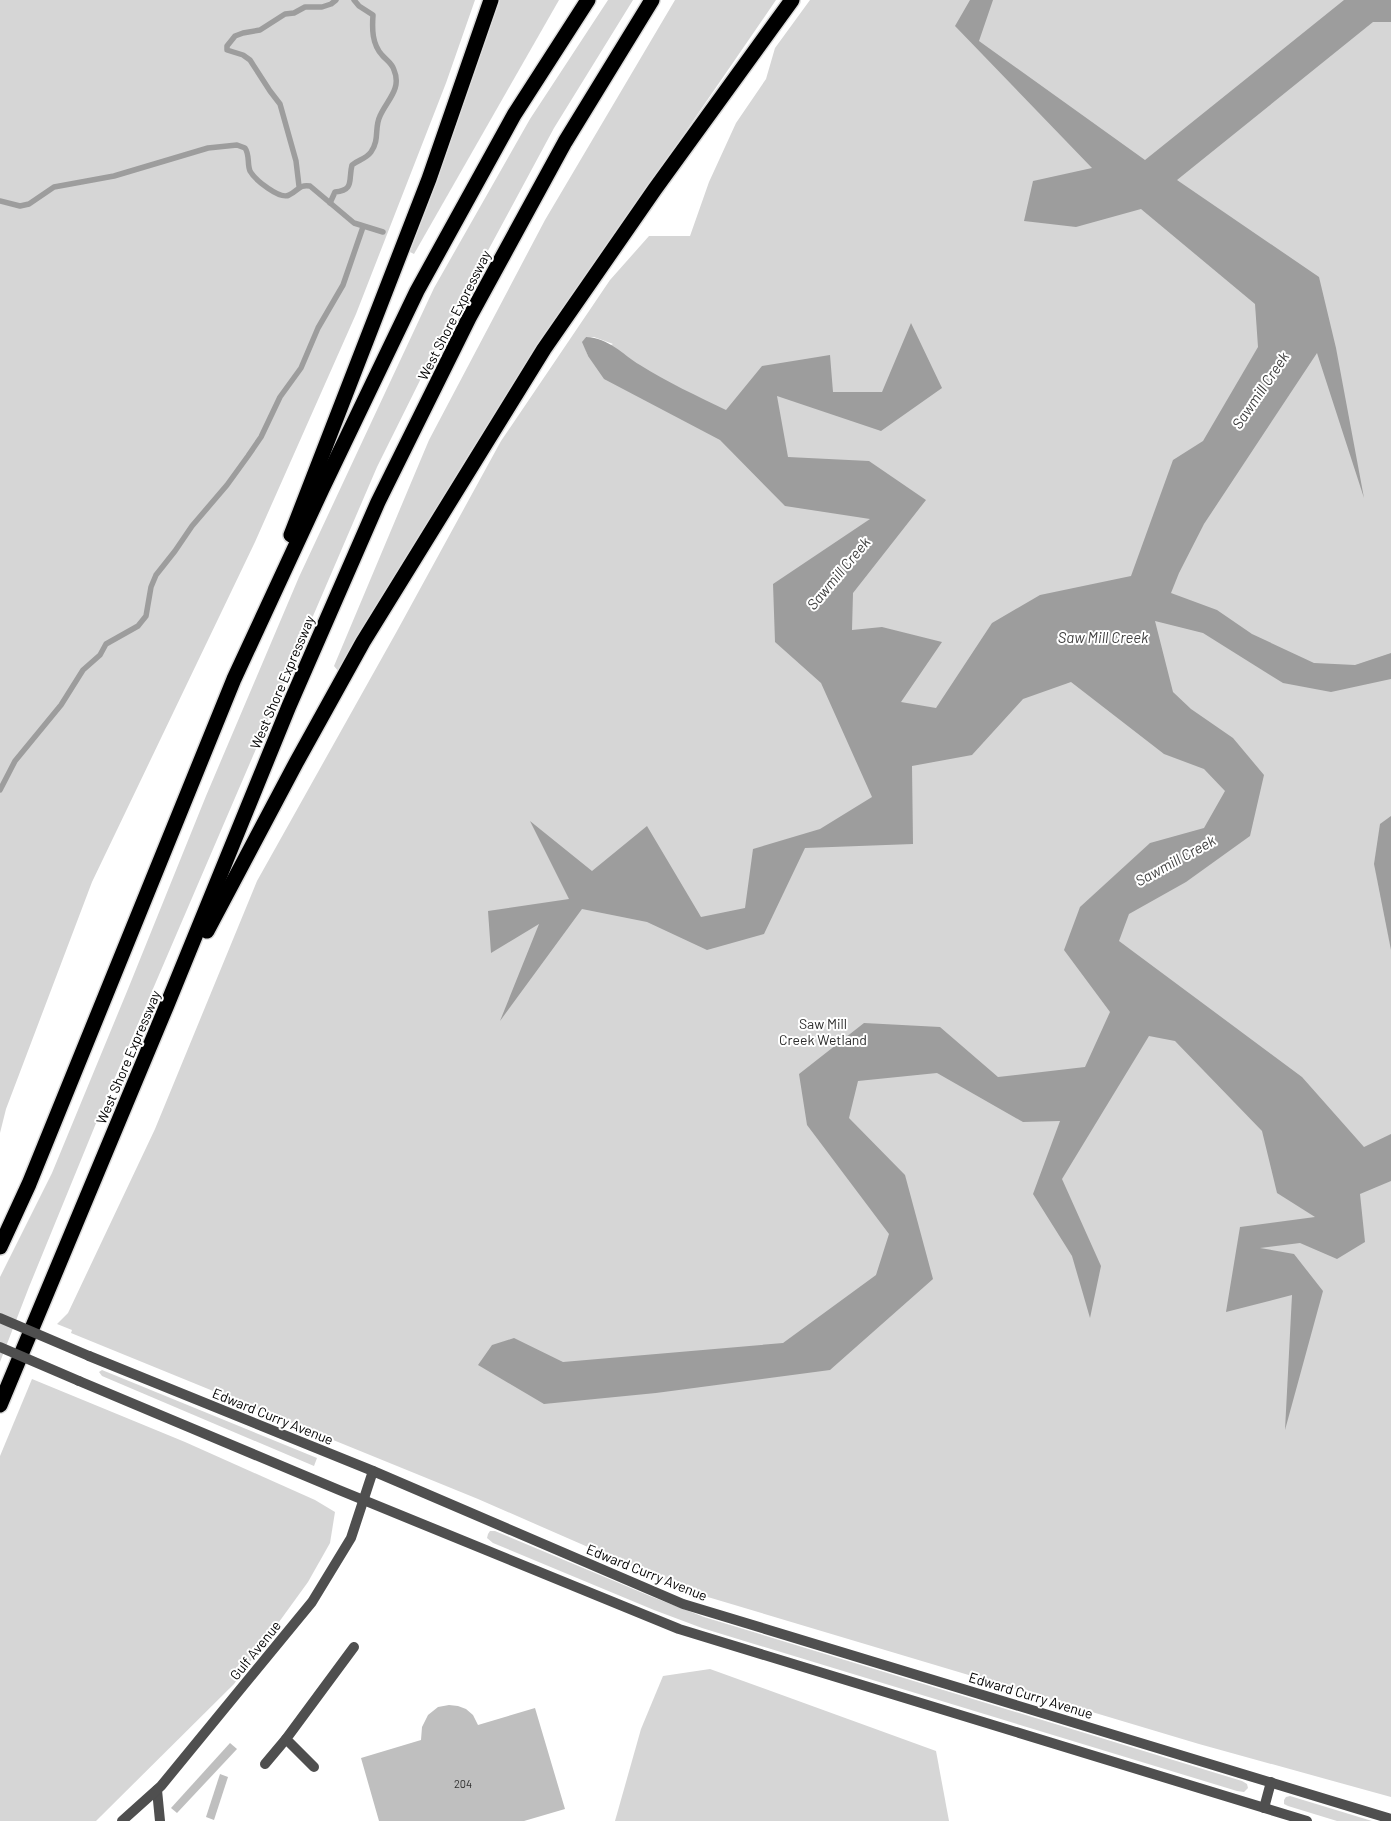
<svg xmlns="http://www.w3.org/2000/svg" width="1391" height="1821" font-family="Barlow,sans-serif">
<rect width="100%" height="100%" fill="#fff"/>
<g fill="#d6d6d6" fill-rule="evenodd">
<polygon points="0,0 475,0 446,83 356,314 255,542 92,882 6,1109 0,1133"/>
<polygon points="499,0 559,0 414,254 410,252"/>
<polygon points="608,0 633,0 554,128 442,336 377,467 110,1089 29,1287 0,1362 0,1277 52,1173 128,989 206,796 299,577 434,288 530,119"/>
<polygon points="675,0 776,0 616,233 470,452 339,672 334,666 429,440 545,220"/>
<path d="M810,0H1391V1797L1199,1744L691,1592L478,1499L71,1333L72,1330L57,1324L68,1313L155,1129L257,881L397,631L501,441L610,280L649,236H690L709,182L736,123L766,79L775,48ZM586,337H594L613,344L588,356L583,342Z"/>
<polygon points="102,1370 317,1458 314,1466 102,1376 99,1372"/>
<polygon points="32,1379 185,1442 315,1500 335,1512 330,1543 308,1582 234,1684 96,1821 0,1821 0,1456"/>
<polygon points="490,1531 495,1531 650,1596 704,1617 1242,1781 1247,1784 1248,1788 1244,1792 1237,1791 702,1628 654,1610 493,1543 487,1538 488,1534"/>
<polygon points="710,1669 936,1751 949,1821 615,1821 641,1729 663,1676"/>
<polygon points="1290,1796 1372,1821 1337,1821 1288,1806 1284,1804 1284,1800 1286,1797"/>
</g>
<g fill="#9d9d9d">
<path d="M970,0H993L979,41L1145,160L1344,0H1391V22H1373L1177,180L1319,277L1336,348L1364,498L1317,353L1204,524L1179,573L1171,593L1217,610L1252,634L1314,663L1355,665L1391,653V679L1331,692L1283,683L1203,633L1155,621L1173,692L1191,709L1233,738L1264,775L1250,836L1186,882L1129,914L1119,941L1302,1077L1364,1147L1391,1134V1181L1360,1194L1365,1242L1337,1259L1300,1243L1260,1248L1294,1254L1323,1291L1285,1430L1292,1295L1226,1312L1240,1227L1315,1217L1277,1193L1262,1131L1175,1041L1149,1036L1062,1179L1101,1266L1090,1318L1072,1256L1033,1194L1060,1121L1023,1122L937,1073L858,1081L849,1118L905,1175L933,1279L830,1370L656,1393L544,1404L478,1365L492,1345L514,1338L563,1362L783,1343L876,1275L889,1234L807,1125L799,1074L864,1023L940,1027L998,1077L1085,1067L1110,1012L1064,950L1080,907L1150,843L1204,828L1225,791L1204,769L1164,754L1071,682L1023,699L972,755L912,766L913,844L805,848L764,934L707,950L647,922L582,909L500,1021L539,924L491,953L488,911L569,899L530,821L592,871L647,826L701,917L745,908L753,849L820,829L872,797L821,683L775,642L773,584L870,519L785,506L720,440L604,379L588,356L582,342L586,337C609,338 622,354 640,365C667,382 697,396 726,410L762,366L830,355L833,392H882L911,323L942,388L881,431L777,396L788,457L869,461L926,500L853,593L852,630L882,627L942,642L901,702L936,708L992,623L1040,595L1131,576L1173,460L1203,441L1258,347L1255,304L1141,209L1076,227L1024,221L1033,181L1092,168L955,26Z"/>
<polygon points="1391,816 1391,950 1374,864 1380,824"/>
</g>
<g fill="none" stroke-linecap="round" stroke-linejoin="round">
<g stroke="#9d9d9d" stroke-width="5.5">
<polyline points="299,186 296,161 280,104 270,91 250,60 243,55 227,50 227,46 235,36 243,33 260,30 285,14 294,13 305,7 322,7 331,4 336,0"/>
<path d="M0,201L20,206L29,204L54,187L114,176L208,148L237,145L245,148C250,155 247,164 250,171C255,180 280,200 289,195C298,191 299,184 310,186L354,223L383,232"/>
<path d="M330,203L335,192C355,190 348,180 352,165C358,160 366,159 371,152C380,139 374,128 380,116C387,100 402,89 394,70C392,63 386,60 382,55C372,44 372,29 373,15L359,6L354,0"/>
<polyline points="0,790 15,761 61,705 83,670 100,655 106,644 138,626 146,616 151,587 156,575 175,551 192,526 227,485 248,456 261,437 280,397 301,368 318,328 343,285 363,227"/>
</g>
</g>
<g fill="#bfbfbf">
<polygon points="449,1705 458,1706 466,1709 473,1715 478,1725 535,1708 565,1809 524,1821 379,1821 361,1758 421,1740 422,1727 428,1715 438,1707"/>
<polygon points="230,1743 237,1749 177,1813 171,1808"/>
<polygon points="220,1774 228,1777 214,1820 206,1817"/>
</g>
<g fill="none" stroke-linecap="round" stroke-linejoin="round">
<g stroke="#dbdbdb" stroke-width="18">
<g id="motorway">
<polyline points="291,535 429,179 491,0"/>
<polyline points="207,931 296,763 363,642 544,349 655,189 792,0"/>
<polyline points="0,1247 29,1184 234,679 322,489 417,291 514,115 588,0"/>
<polyline points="0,1405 167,1005 289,706 378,502 469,318 565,142 652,0"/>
</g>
</g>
<g stroke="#4f4f4f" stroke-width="10">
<polyline points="265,1764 286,1739"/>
<polyline points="314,1767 286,1739 354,1647"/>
<polyline points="157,1790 160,1821"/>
</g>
<g stroke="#4f4f4f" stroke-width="10">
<polyline points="89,1356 373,1471 683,1604 1391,1819"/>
<polyline points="79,1381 339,1490 679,1629 1307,1821"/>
<polyline points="1264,1808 1271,1782"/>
<polyline points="122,1821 161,1786 312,1602 351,1538 373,1471"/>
</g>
<use href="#motorway" stroke="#000" stroke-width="15"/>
<g stroke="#4f4f4f" stroke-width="10">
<polyline points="0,1318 89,1356"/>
<polyline points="0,1347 79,1381"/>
</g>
</g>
<g text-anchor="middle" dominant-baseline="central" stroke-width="4" stroke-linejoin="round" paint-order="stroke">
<g font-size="11" fill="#303030">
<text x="463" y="1783">204</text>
</g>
<g font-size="14" fill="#000" stroke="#fff">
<text transform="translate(454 315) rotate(-63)">West Shore Expressway</text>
<text transform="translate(282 682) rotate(-67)">West Shore Expressway</text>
<text transform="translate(128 1057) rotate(-67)">West Shore Expressway</text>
<text transform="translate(273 1416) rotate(22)">Edward Curry Avenue</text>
<text transform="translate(647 1572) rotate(22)">Edward Curry Avenue</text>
<text transform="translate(255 1650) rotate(-51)">Gulf Avenue</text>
<text transform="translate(1031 1695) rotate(17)">Edward Curry Avenue</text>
</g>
<g font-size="14" fill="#2d2d2d" stroke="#fff">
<text x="823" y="1023">Saw Mill<tspan x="823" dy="16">Creek Wetland</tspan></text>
</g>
<g font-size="15" font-style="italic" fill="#3e3e3e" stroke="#fff">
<text transform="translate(1260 390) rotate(-56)">Sawmill Creek</text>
<text transform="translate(838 573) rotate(-50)">Sawmill Creek</text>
<text x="1103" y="637">Saw Mill Creek</text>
<text transform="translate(1175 860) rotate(-29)">Sawmill Creek</text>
</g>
</g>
</svg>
